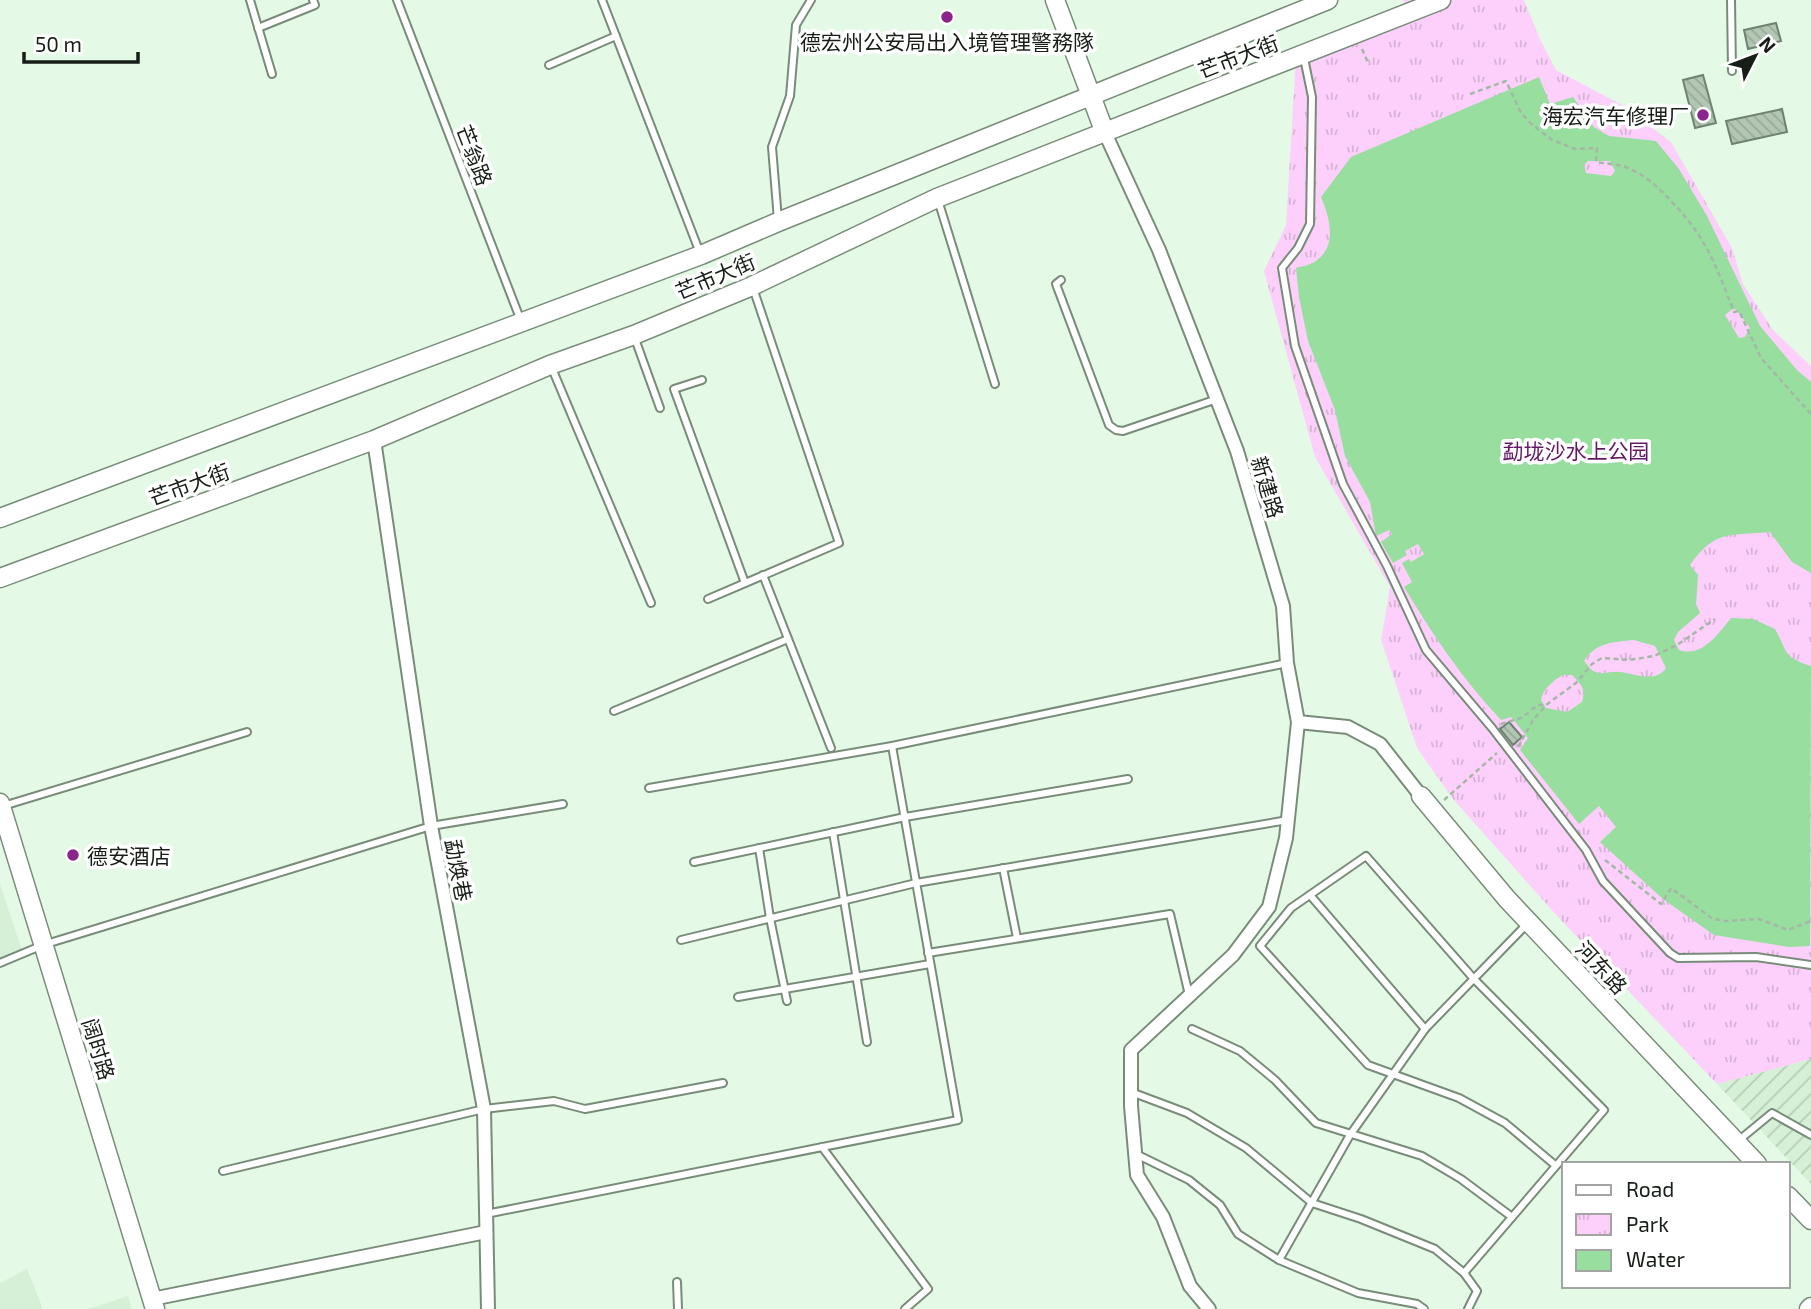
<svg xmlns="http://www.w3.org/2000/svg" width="1811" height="1309" font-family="'Exo 2','Noto Sans SC',sans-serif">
<defs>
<pattern id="industrial-furrows" width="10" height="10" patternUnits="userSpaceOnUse" patternTransform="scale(1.75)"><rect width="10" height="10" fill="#d5f0d7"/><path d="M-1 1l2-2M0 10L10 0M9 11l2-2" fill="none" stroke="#b6cdb8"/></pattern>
<pattern id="park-tufts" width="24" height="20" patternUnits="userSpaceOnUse" patternTransform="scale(1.75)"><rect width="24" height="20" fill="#fcd0fa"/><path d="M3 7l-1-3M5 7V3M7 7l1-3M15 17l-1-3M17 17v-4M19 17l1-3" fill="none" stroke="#d7b2d6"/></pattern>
<pattern id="building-back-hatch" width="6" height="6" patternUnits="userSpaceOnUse" patternTransform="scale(1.75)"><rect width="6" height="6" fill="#b2c6b3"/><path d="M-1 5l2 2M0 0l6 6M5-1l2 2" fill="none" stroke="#98aa99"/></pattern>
</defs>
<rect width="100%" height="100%" fill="#e4fae6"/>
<g fill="#d5f0d7">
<polygon points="0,884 24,957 0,967"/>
<polygon points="27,1269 43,1309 0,1309 0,1283"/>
<polygon points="128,1296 132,1309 88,1309"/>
</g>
<polygon fill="url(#industrial-furrows)" points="1811,1059 1811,1184 1717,1084"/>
<polygon fill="url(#park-tufts)" points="1403,0 1524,0 1540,39 1556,70 1622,105 1671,142 1732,248 1743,284 1773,330 1811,366 1811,1059 1717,1084 1559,918 1453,799 1417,748 1381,640 1390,587 1315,457 1264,271 1286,225 1296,58 1409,18"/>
<path fill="#97de9f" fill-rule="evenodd" d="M1539,77L1550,104L1573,97L1594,127L1609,136L1656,141L1679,169L1707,216L1760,326L1797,370L1811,382V573L1792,562L1770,532C1730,536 1715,529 1690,565L1698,575L1696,604L1700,613L1678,632L1674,640L1679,650C1702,658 1719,633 1731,618L1753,619L1775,629C1788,652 1782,657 1811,666L1810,946L1789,947L1714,935L1663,899L1600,842L1616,827L1599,806L1579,824L1520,750L1528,738L1511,717L1501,720C1463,680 1433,635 1404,587L1412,582L1402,563L1409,559L1411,562L1424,554L1418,544L1405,551L1407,555L1393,563L1381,542L1392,534L1389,530L1376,536L1370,502L1345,456L1335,410L1308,341L1299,297L1296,268C1302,266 1312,265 1317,260C1338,245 1329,216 1321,197L1351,157ZM1588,161H1610L1615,171L1611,176L1586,173L1584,165ZM1736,309L1750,328L1745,337L1739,338L1725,315L1731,310ZM1634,640L1655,646L1666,668C1655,684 1634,673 1619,672C1611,671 1603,675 1596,672C1591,671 1588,665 1584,661C1596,642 1614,642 1634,640ZM1562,675H1572C1582,685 1586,689 1582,702L1567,712L1546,708L1541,700C1542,690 1553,681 1562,675Z"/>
<g fill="url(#building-back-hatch)" stroke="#6f8271" stroke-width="2">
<polygon points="1776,23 1781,41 1748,49 1744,30"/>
<polygon points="1703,75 1716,123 1695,128 1683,80"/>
<polygon points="1782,109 1787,132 1732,144 1726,121"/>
<polygon points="1509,722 1522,737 1513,745 1500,729"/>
</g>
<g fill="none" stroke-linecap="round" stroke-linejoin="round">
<g stroke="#798c7a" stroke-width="10">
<g id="lane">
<polyline points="250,0 272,74"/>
<polyline points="397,0 521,321"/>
<polyline points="602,0 700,253"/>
<polyline points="1731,0 1732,71"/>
<polyline points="258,28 315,5 313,0"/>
<polyline points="1304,58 1312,97 1310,224 1298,248 1282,268 1295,346 1343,484 1387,566 1426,650 1492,728 1586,850 1603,881 1670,953 1678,958 1756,957 1811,965"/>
<polyline points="549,65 616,36"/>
<polyline points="938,200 995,384"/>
<polyline points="778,220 772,147 790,96 796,25 811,0"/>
<polyline points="1061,280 1056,284 1109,425 1116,430 1123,431 1217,399"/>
<polyline points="634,336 660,408"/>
<polyline points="551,366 651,603"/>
<polyline points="702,380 674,389 745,583"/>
<polyline points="763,575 831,748"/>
<polyline points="708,599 839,543 753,288"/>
<polyline points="614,711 788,639"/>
<polyline points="649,788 892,746 1287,663"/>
<polyline points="3,806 247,732"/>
<polyline points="833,832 867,1042"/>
<polyline points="759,848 770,918 787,1001"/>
<polyline points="694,862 905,817 1128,779"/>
<polyline points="1003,868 1017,938"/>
<polyline points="1310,895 1425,1029"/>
<polyline points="681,940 916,883 1288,820"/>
<polyline points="928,953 1170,914 1189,995"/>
<polyline points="0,963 43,945 431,826 563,804"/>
<polyline points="738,997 930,964"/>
<polyline points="1192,1029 1240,1051 1275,1080 1316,1123 1422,1156 1461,1179 1512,1217"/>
<polyline points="1131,1092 1187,1113 1246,1148 1312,1203 1361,1219 1435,1249 1464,1273"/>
<polyline points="1738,1141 1772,1113 1811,1135"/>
<polyline points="822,1147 928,1289 905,1309"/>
<polyline points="1136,1154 1189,1180 1220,1205 1238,1234 1279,1260 1358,1293 1417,1304 1424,1309"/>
<polyline points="223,1171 484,1109 554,1101 585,1109 723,1083"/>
<polyline points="486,1214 958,1120 892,746"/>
<polyline points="1279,1260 1350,1135 1425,1029 1527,924"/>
<polyline points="677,1282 678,1309"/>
<polyline points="1468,1309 1477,1291 1464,1273 1604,1110 1474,979 1366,856 1291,908 1260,946 1368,1065 1459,1098 1505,1123 1555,1165"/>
</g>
</g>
<g stroke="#798c7a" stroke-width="16">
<g id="street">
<polyline points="1105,133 1159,250 1237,451 1283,606 1287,663 1298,722 1348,727 1380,744 1421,796"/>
<polyline points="374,440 431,826 484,1109 488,1309"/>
<polyline points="152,1299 486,1232"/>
<polyline points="1209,1309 1190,1286 1163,1217 1137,1175 1131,1106 1131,1050 1233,955 1269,907 1286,838 1298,722"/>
</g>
</g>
<g stroke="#798c7a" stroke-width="21">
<g id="secondary">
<polyline points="1055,0 1105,133"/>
<polyline points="0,518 701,255 778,222 1328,0"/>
<polyline points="0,578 374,440 550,365 634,335 752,286 937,198 1441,0"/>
<polyline points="1421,796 1507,899 1757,1164"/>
<polyline points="0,803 155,1309"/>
<polyline points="1788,1196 1811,1220"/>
<polyline points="1809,1309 1811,1307"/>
</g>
</g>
<g stroke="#a5b7a7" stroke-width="2.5" stroke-dasharray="5 3.5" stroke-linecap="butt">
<polyline points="1362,49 1369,65"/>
<path d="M1470,94L1506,81L1520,111L1529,122L1552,140L1575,149L1597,148L1596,162C1607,164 1619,164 1628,168C1645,175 1658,187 1671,201C1707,238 1716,266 1734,312L1739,311L1761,358L1811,414"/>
<polyline points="1501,724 1521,718 1538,705 1546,705"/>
<polyline points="1518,747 1533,720 1546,705 1576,683 1592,664 1602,658 1629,660 1654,656 1677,645 1715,619"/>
<polyline points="1444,800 1497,753"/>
<polyline points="1605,860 1661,904 1671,888 1713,919 1726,921 1759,919 1788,930 1811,921"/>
</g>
<use href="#lane" stroke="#fff" stroke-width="6"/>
<use href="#street" stroke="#fff" stroke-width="12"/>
<use href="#secondary" stroke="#fff" stroke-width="18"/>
</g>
<g fill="#8b248b" stroke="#fff" stroke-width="2.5">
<circle cx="947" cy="17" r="7"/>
<circle cx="1703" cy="115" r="7"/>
<circle cx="73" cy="855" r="7"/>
</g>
<g text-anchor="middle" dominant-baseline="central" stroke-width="7" stroke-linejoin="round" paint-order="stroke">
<g font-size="21" fill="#161e17" stroke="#fff">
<text x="947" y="41">德宏州公安局出入境管理警務隊</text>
<text x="1689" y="115" text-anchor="end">海宏汽车修理厂</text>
<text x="87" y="855" text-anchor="start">德安酒店</text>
</g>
<g font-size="21" fill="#161e17" stroke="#fff">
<text transform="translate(1238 56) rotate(-21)">芒市大街</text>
<text transform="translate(475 155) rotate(69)">芒翁路</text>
<text transform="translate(715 276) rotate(-23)">芒市大街</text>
<text transform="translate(189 484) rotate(-20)">芒市大街</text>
<text transform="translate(1268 487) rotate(73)">新建路</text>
<text transform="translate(459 870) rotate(79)">勐焕巷</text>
<text transform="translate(1602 967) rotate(47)">河东路</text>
<text transform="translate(99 1049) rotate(73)">阔时路</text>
</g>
<g font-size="21" fill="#651865" stroke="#fff">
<text x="1576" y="450">勐垅沙水上公园</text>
</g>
</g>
<rect x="1562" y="1162" width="228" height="126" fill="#ffffff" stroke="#a2a5a2" stroke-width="2"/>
<rect x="1576" y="1185" width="35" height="10" fill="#ffffff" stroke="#a2a5a2" stroke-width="2"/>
<text x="1626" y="1197" font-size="21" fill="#161e17">Road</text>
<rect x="1576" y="1214" width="35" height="21" fill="url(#park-tufts)" stroke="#a2a5a2" stroke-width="2"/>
<text x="1626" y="1232" font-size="21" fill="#161e17">Park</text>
<rect x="1576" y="1250" width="35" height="21" fill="#97de9f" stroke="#a2a5a2" stroke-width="2"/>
<text x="1626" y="1267" font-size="21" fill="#161e17">Water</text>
<g transform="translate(1755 56) rotate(48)" stroke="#ffffff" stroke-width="5" paint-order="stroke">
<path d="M0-5L12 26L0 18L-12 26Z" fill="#161e17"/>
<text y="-10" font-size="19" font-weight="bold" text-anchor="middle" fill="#161e17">N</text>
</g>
<path d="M24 52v10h114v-10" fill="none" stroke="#161e17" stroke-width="3.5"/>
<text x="35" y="52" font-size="21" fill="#161e17" stroke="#ffffff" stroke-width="5" paint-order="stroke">50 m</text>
</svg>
